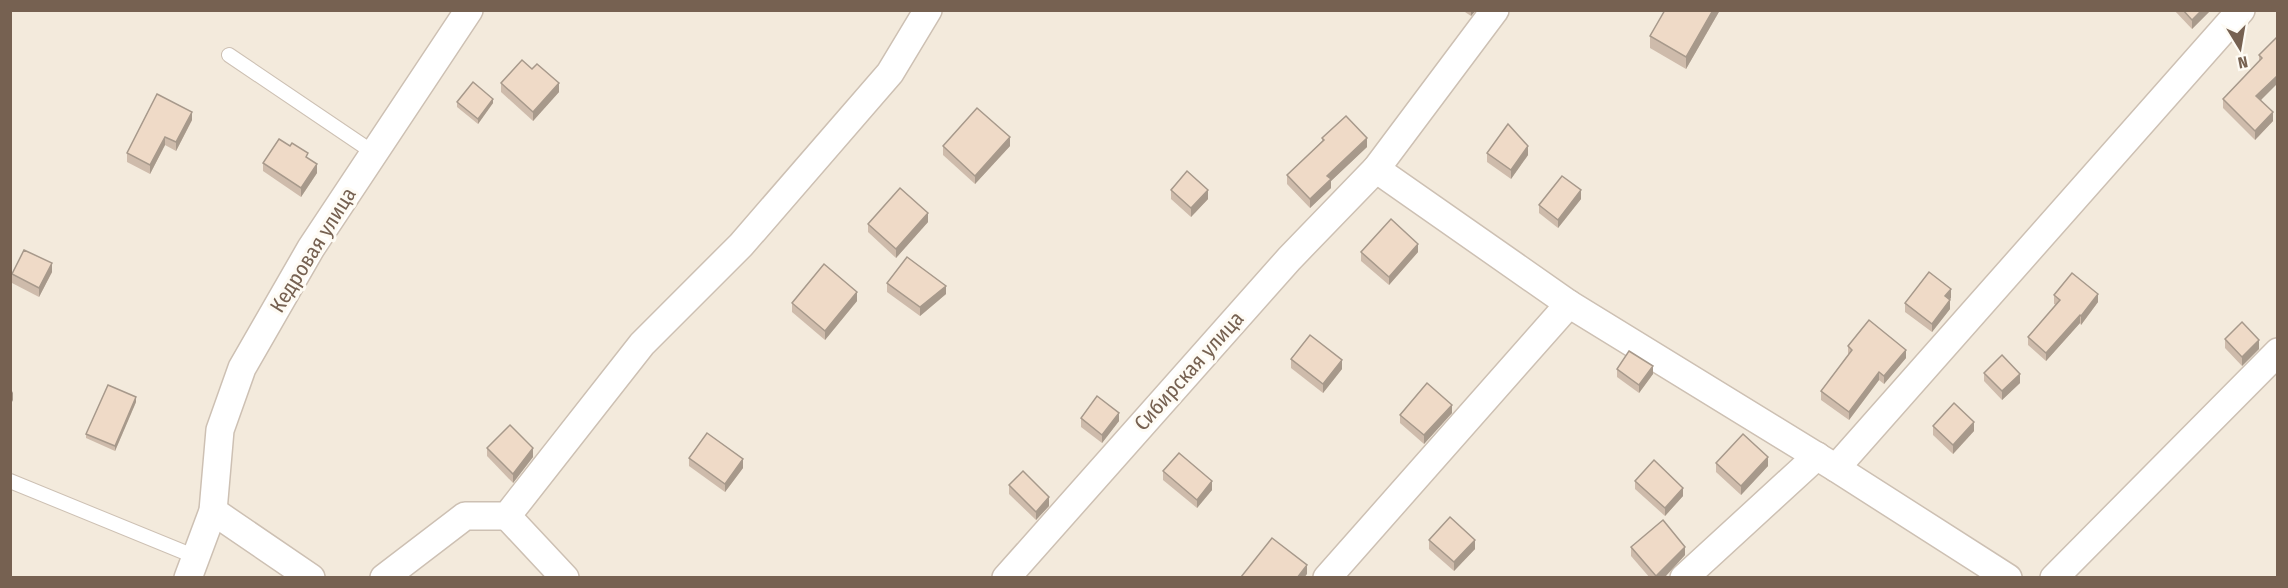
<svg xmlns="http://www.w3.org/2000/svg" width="2288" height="588" font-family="'Fira Sans Condensed',sans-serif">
<rect width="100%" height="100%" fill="#fbf7ed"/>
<rect fill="#f3eadc" x="11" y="11" width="2266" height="566"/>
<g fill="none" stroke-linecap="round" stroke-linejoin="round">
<g stroke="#cdc0b3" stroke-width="16">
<g id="service">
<polyline points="229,55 374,153"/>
<polyline points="10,481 196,557"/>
</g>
</g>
<g stroke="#cdc0b3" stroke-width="30">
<g id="minor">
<polyline points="1376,169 1569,304 1836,468 2008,578"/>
<polyline points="1836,468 2241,10"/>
<polyline points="213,511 311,578"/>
<polyline points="507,516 565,578"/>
<polyline points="188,578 213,511 220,430 242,368 311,248 469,10"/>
<polyline points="384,578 465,516 507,516 642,344 741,245 890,73 928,10"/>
<polyline points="1006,578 1289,259 1376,169 1495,10"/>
<polyline points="1327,578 1569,304"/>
<polyline points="1684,578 1817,456"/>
<polyline points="2054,578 2278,352"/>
</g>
</g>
<use href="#service" stroke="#fff" stroke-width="14"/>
<use href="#minor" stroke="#fff" stroke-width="27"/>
</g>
<g fill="#cebbab">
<polygon points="1462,10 1476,10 1471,16"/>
<polygon points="1720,10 1686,69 1650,48 1650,36"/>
<polygon points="2174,10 2211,10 2192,29"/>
<polygon points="2277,37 2261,101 2273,121 2255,140 2223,108 2223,99 2259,62 2259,55"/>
<polygon points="501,83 559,92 533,121 501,92"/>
<polygon points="457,102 493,103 478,124 457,107"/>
<polygon points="192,120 176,151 165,145 150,174 127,162 127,153"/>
<polygon points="1322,138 1367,147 1331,181 1331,188 1310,208 1287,184 1287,175 1322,141"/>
<polygon points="943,146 1010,146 975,184 943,155"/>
<polygon points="1487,153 1528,155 1511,179 1487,162"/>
<polygon points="308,158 317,173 301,197 263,171 263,163"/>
<polygon points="1171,190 1208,199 1191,217 1171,199"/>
<polygon points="1581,199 1558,228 1539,213 1539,205"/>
<polygon points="928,222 896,258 868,232 868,224"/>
<polygon points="1361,252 1418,252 1389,285 1361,261"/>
<polygon points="52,272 39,297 12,283 12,274"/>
<polygon points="887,283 946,294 920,316 887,292"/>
<polygon points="2054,295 2098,302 2081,325 2080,323 2046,361 2028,345 2028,337 2056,305 2054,304"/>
<polygon points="1951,298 1949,300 1950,309 1932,332 1905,312 1905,303"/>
<polygon points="857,301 825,340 792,312 792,303"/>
<polygon points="2225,339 2259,349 2242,366 2225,348"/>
<polygon points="1848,346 1906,358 1884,384 1879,380 1849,420 1821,400 1821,391 1848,355"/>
<polygon points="1291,359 1342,369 1323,393 1291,368"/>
<polygon points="1617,369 1653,374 1639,393 1617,377"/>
<polygon points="1984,373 2020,383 2002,400 1984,381"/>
<polygon points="136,402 115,451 86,438 86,434"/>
<polygon points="1452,413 1424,444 1400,423 1400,415"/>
<polygon points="1081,418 1119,421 1102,443 1081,427"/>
<polygon points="1933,426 1974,431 1953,454 1933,435"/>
<polygon points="487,448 533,457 513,483 487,456"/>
<polygon points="689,458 743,468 725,492 689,466"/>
<polygon points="1716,463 1768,466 1741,495 1716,472"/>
<polygon points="1163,471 1212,490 1197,508 1163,480"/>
<polygon points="1635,481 1683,496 1665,516 1635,489"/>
<polygon points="1009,485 1049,506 1036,520 1009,494"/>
<polygon points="1429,540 1475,549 1454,571 1429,549"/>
<polygon points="1631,547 1685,555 1664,578 1650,578 1631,556"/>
</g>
<g fill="#a7998b">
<polygon points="1471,10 1476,10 1471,16"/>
<polygon points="1713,10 1720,10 1686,69 1686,57"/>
<polygon points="2202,10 2211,10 2192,29 2192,20"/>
<polygon points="2277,76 2277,84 2256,105 2256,96"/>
<polygon points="559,83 559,92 533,121 533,112"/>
<polygon points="493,99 493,103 478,124 478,119"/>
<polygon points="192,112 192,120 176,151 176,142"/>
<polygon points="2273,112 2273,121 2255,140 2255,131"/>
<polygon points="165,137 165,145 150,174 150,165"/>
<polygon points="1010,137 1010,146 975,184 975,176"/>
<polygon points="1367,138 1367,147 1331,181 1331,188 1310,208 1310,199 1327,176"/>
<polygon points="1528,146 1528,155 1511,179 1511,170"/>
<polygon points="317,164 317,173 301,197 301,188"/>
<polygon points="1208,190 1208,199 1191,217 1191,208"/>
<polygon points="1581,190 1581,199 1558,228 1558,220"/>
<polygon points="928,213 928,222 896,258 896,249"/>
<polygon points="1418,244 1418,252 1389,285 1389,277"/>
<polygon points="52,263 52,272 39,297 39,288"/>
<polygon points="946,286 946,294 920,316 920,307"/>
<polygon points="1951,289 1951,298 1945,304 1945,296"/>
<polygon points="857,292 857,301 825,340 825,331"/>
<polygon points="2098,294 2098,302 2081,325 2081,316"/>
<polygon points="1950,300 1950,309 1932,332 1932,324"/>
<polygon points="2080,315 2080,323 2046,361 2046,353"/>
<polygon points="2259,340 2259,349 2242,366 2242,357"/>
<polygon points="1906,350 1906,358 1884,384 1884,376"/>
<polygon points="1342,360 1342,369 1323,393 1323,384"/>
<polygon points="1653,366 1653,374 1639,393 1639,385"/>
<polygon points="1879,372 1879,380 1849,420 1849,412"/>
<polygon points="2020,374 2020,383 2002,400 2002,391"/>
<polygon points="13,391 13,400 10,406 10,397"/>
<polygon points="136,397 136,402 115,451 115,446"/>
<polygon points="1452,405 1452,413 1424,444 1424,435"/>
<polygon points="1119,413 1119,421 1102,443 1102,435"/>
<polygon points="1974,422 1974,431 1953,454 1953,445"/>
<polygon points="533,448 533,457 513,483 513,474"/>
<polygon points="1768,457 1768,466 1741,495 1741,486"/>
<polygon points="743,459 743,468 725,492 725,484"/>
<polygon points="1212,481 1212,490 1197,508 1197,500"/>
<polygon points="1683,488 1683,496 1665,516 1665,508"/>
<polygon points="1049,497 1049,506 1036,520 1036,512"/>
<polygon points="1475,540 1475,549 1454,571 1454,562"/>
<polygon points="1685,547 1685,555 1664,578 1656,578 1656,576"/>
<polygon points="1307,565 1307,574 1304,578 1297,578"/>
</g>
<g fill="#efdac7" stroke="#a7998b" stroke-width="1.5">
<polygon points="1665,10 1713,10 1686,57 1650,36"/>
<polygon points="2183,10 2202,10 2192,20"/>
<polygon points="2277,37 2277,76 2256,96 2273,112 2255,131 2223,99 2262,58 2259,55"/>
<polygon points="522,60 532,69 537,64 559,83 533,112 501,83"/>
<polygon points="473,82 493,99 478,119 457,102"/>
<polygon points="157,94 192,112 176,142 165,137 150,165 127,153"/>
<polygon points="977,108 1010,137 975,176 943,146"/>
<polygon points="1346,116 1367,138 1327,176 1331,179 1310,199 1287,175 1324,140 1322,138"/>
<polygon points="1508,124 1528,146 1511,170 1487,153"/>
<polygon points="279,139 290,146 292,143 308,153 306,157 317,164 301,188 263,163"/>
<polygon points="1187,171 1208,190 1191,208 1171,190"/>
<polygon points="1562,176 1581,190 1558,220 1539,205"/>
<polygon points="900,188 928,213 896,249 868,224"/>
<polygon points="1391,219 1418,244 1389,277 1361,252"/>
<polygon points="24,250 52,263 39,288 12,274"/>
<polygon points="907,257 946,286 920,307 887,283"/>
<polygon points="824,264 857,292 825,331 792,303"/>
<polygon points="1929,272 1951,289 1945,296 1950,300 1932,324 1905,303"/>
<polygon points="2072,273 2098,294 2081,316 2080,315 2046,353 2028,337 2060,300 2054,295"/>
<polygon points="1869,320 1906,350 1884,376 1879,372 1849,412 1821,391 1852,350 1848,346"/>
<polygon points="2242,322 2259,340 2242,357 2225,339"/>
<polygon points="1310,335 1342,360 1323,384 1291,359"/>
<polygon points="1629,351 1653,366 1639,385 1617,369"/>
<polygon points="2002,355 2020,374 2002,391 1984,373"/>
<polygon points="1427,383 1452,405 1424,435 1400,415"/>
<polygon points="108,385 136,397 115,446 86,434"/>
<polygon points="1097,396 1119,413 1102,435 1081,418"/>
<polygon points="1954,403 1974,422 1953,445 1933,426"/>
<polygon points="510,425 533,448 513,474 487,448"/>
<polygon points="707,433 743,459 725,484 689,458"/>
<polygon points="1743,434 1768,457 1741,486 1716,463"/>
<polygon points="1179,453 1212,481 1197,500 1163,471"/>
<polygon points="1654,460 1683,488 1665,508 1635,481"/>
<polygon points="1023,471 1049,497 1036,512 1009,485"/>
<polygon points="1450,517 1475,540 1454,562 1429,540"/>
<polygon points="1663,520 1685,547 1656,576 1631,547"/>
<polygon points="1272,538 1307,565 1297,578 1243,578 1241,577"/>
</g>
<g text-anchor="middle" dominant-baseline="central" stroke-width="6" stroke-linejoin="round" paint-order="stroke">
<g font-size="21" fill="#766151" stroke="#fefbf4">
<text transform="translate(313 250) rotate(-58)">Кедровая улица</text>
<text transform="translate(1189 371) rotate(-48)">Сибирская улица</text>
</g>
</g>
<rect width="2288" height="588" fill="none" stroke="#766151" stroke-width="24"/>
<g transform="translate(2240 48) rotate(169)" stroke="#fefbf4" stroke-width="4.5" paint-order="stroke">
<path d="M0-4.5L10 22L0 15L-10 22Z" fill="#766151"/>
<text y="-9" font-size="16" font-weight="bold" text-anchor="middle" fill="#766151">N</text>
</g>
</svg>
